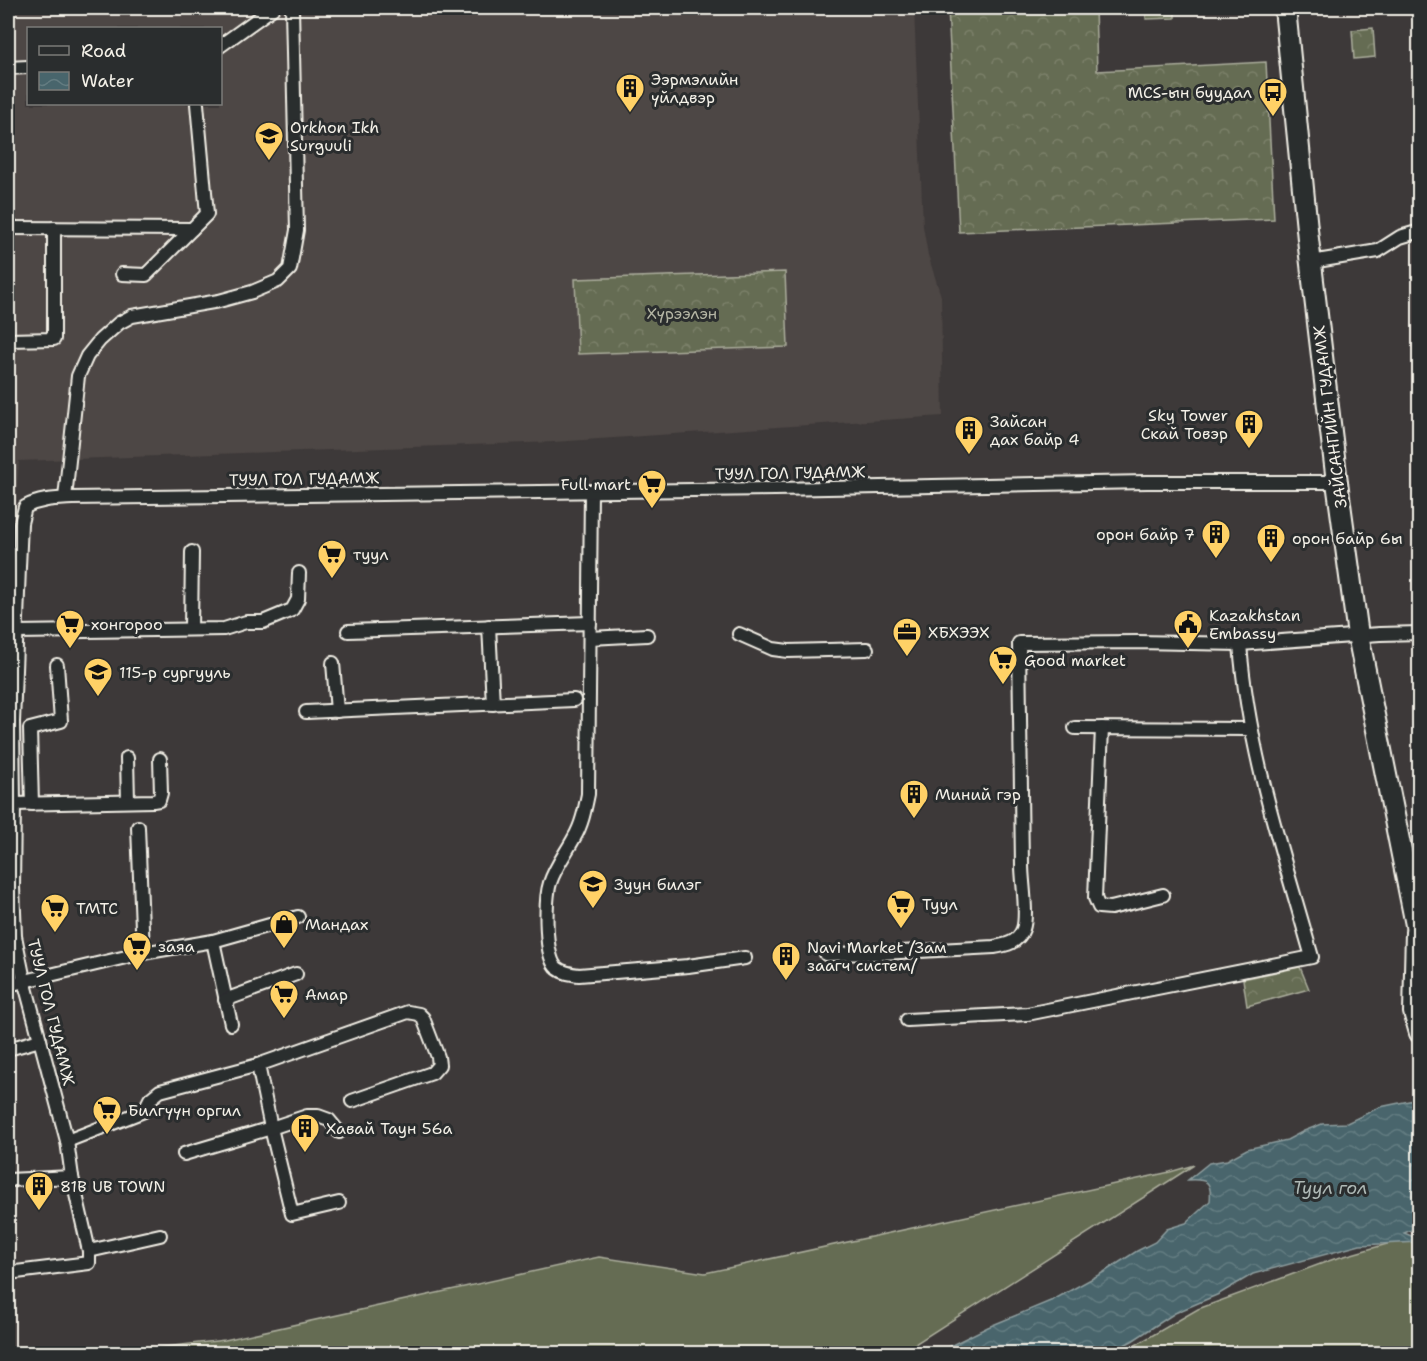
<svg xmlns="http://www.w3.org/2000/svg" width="1427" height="1361" font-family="'Shantell Sans',sans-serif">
<defs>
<pattern id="forest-crowns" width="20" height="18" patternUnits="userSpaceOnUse" patternTransform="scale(1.5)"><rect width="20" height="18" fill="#656c52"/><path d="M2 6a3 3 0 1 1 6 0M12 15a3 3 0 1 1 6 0" fill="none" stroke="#7c816b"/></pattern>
<pattern id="water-waves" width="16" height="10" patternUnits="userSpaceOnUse" patternTransform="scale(1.5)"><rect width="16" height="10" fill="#48656c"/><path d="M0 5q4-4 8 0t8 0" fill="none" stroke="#637c81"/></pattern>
</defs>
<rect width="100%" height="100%" fill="#3d3939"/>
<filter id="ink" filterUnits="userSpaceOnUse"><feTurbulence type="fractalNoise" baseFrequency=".0167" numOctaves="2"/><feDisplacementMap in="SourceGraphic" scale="12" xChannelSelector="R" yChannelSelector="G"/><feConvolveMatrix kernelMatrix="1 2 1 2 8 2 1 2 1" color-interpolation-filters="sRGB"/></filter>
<g filter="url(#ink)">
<path fill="#4d4644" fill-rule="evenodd" d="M8,8H914L923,226L928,255L941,296L943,416L554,442L19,461L8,622ZM28,28H220V104H28Z"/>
<g fill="#656c52" stroke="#acae9d" stroke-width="1.5">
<polygon points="1194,1165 901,1353 113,1353 225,1340 599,1257 705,1273 1170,1172"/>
<polygon points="1419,1235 1419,1353 1120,1354 1198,1309 1334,1259"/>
</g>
<g fill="url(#forest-crowns)" stroke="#acae9d" stroke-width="1.5">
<polygon points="948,8 1095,8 1097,71 1266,62 1274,219 959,232"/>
<polygon points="1146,8 1175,8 1175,18 1146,19"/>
<polygon points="1373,28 1375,57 1354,59 1352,30"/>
<polygon points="785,272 788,347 578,354 575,279"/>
<polygon points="1300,967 1309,989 1247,1006 1243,979"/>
</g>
<path fill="url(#water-waves)" stroke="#8d9d9e" stroke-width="1.5" d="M1419,1099V1227L1404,1233L1419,1239V1242L1360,1245L1253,1274L1219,1294L1175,1313L1132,1341L1109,1353H939L954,1344L988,1327L1053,1300L1104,1272L1137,1251L1155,1242L1167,1229L1186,1223L1210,1201C1212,1181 1207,1179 1188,1180L1209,1163L1227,1160L1247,1149L1287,1140L1304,1131L1322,1124L1347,1123L1380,1107Z"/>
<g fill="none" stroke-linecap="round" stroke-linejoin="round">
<g stroke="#f4f1e8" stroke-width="16">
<g id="street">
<polyline points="220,46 273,8"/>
<polyline points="8,68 28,67"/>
<polyline points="8,228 192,229"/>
<polyline points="1311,262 1378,251 1400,237 1420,231"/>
<polyline points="122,274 146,275 207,214 197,104"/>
<polyline points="8,340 54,339 54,228"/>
<path d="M591,491L588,794C585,809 582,825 574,838C566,853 555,867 550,883C545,898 544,958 557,968C563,973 571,974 579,975L688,966L745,958"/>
<polyline points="65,498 78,376 87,356 100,340 119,323 132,316 219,301 252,292 278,281 290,269 297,230 292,8"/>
<polyline points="489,626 493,704"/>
<polyline points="191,629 192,552"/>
<polyline points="348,631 590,623"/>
<polyline points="16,632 224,629 246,622 263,622 292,610 298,599 299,573"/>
<polyline points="739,634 773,649 788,651 867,649"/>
<polyline points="590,638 647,635"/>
<polyline points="333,663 337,711"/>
<polyline points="306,712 574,700"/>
<polyline points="1075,728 1251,729"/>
<polyline points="1102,728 1095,898 1099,907 1111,908 1163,895"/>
<polyline points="127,758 128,801"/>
<polyline points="14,804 153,801 159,800 161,793 160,759"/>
<polyline points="32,804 30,729 61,721 57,665"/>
<polyline points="138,827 143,953"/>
<polyline points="213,941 298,917"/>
<path d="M826,954L882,953L994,947C1006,945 1018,943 1023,929C1028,915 1022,882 1022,865C1021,791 1020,717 1019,643L1138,642L1240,644L1380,634L1420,633"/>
<polyline points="8,985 143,953 213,941 231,1024"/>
<polyline points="225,1000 296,974"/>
<path d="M907,1020L1027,1014L1312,957C1283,854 1248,751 1240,644"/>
<polyline points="8,1049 40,1040"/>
<polyline points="258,1065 271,1128 292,1214 339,1203"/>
<polyline points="67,1141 144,1111 150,1099 160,1091 258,1065 408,1012 419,1014 423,1018 438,1057 439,1065 432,1073 352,1101"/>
<polyline points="184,1154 271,1128 307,1116 318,1116 329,1120 339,1132"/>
<polyline points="8,1180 72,1177"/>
<polyline points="89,1251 160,1235"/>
<path d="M8,1273L89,1263V1251L72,1177L67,1141L24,980L15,936L13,887L14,804L13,722L19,567L21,523L25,507C40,499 55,499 72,498L775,489L1147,482H1337"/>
</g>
</g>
<g stroke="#f4f1e8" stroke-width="24">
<g id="primary">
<polyline points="1285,8 1308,239 1337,482 1358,635 1420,945"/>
<polyline points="1416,932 1414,1012 1420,1033"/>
</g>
</g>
<use href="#street" stroke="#2a2d2e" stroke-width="12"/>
<use href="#primary" stroke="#2a2d2e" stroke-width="20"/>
</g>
</g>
<defs>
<g id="building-pin" transform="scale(1.5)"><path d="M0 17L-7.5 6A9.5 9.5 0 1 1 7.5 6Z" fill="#ffd166" stroke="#2a2d2e"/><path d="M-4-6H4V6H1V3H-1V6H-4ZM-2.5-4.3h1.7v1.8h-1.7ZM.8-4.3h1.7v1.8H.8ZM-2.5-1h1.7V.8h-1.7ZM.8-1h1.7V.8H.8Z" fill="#111"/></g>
<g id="bus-pin" transform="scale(1.5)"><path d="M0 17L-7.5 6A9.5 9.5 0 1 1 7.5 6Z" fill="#ffd166" stroke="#2a2d2e"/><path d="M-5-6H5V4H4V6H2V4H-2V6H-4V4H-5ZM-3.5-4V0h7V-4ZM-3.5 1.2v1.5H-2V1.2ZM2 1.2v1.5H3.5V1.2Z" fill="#111"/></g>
<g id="university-pin" transform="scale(1.5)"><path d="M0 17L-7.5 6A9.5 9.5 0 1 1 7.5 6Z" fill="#ffd166" stroke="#2a2d2e"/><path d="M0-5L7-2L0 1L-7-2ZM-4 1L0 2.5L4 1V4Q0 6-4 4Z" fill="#111"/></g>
<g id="supermarket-pin" transform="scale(1.5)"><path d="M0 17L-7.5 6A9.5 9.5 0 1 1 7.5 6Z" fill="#ffd166" stroke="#2a2d2e"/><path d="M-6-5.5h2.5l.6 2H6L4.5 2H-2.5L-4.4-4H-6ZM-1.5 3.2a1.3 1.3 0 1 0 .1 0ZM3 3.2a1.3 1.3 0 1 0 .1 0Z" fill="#111"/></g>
<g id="civic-pin" transform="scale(1.5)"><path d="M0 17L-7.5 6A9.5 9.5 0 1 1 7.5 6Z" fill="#ffd166" stroke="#2a2d2e"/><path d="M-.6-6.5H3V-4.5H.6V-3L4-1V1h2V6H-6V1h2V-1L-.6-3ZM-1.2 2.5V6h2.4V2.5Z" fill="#111"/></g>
<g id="office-pin" transform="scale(1.5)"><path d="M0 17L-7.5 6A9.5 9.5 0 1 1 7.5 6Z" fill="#ffd166" stroke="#2a2d2e"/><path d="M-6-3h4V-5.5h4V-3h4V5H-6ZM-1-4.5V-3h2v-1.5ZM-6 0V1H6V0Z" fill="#111"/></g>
<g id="school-pin" transform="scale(1.5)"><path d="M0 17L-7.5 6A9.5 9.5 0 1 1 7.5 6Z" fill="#ffd166" stroke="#2a2d2e"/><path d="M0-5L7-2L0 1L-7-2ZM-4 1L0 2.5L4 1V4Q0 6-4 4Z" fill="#111"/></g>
<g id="shop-pin" transform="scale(1.5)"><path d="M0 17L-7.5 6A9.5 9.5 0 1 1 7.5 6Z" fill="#ffd166" stroke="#2a2d2e"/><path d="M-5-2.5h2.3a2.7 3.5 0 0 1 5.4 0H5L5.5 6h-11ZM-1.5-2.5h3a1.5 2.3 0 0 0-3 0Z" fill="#111"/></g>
</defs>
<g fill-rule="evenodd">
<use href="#building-pin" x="630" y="88"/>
<use href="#bus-pin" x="1273" y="92"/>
<use href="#university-pin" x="269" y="136"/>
<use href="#building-pin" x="1249" y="424"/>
<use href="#building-pin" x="969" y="430"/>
<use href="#supermarket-pin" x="652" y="484"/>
<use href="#building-pin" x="1216" y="534"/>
<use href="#building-pin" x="1271" y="538"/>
<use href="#supermarket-pin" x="332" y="554"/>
<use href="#supermarket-pin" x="70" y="624"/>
<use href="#civic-pin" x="1188" y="624"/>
<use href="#office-pin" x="907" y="632"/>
<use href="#supermarket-pin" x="1003" y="660"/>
<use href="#school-pin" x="98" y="672"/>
<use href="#building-pin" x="914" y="794"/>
<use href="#school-pin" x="593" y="884"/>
<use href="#supermarket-pin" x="901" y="904"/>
<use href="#supermarket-pin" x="55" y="908"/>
<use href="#shop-pin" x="284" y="924"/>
<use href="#supermarket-pin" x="137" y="946"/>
<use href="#building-pin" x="786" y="956"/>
<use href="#supermarket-pin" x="284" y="994"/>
<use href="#supermarket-pin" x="107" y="1110"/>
<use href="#building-pin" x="305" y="1128"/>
<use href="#building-pin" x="39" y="1186"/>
</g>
<g text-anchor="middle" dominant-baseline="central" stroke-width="6" stroke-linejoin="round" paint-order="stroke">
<g font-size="16" fill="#f4f1e8" stroke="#2a2d2e" text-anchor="start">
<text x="651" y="79">Ээрмэлийн<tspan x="651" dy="18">үйлдвэр</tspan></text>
<text x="1252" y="92" text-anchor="end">MCS-ын буудал</text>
<text x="290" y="127">Orkhon Ikh<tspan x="290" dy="18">Surguuli</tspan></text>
<text x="1228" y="415" text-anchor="end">Sky Tower<tspan x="1228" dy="18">Скай Товэр</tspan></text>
<text x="990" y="421">Зайсан<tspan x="990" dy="18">дах байр 4</tspan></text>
<text x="631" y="484" text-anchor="end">Full mart</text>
<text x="1195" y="534" text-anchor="end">орон байр 7</text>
<text x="1292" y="538">орон байр 6ы</text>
<text x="353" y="554">туул</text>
<text x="1209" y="615">Kazakhstan<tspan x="1209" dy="18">Embassy</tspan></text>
<text x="91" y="624">хонгороо</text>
<text x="928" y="632">ХБХЭЭХ</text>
<text x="1024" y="660">Good market</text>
<text x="119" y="672">115-р сургууль</text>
<text x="935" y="794">Миний гэр</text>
<text x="614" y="884">Зуун билэг</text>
<text x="922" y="904">Туул</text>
<text x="76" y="908">ТМТС</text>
<text x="305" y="924">Мандах</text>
<text x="158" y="946">заяа</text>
<text x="807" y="947">Navi Market /Зам<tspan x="807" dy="18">заагч систем/</tspan></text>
<text x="305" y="994">Амар</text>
<text x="128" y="1110">Билгүүн оргил</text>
<text x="326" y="1128">Хавай Таун 56а</text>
<text x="60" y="1186">81В UB TOWN</text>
</g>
<g font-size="16" fill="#b4b5a4" stroke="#2a2d2e">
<text x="682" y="313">Хүрээлэн</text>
</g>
<g font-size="16" fill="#f4f1e8" stroke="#2a2d2e">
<text transform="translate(1330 417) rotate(-97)">ЗАЙСАНГИЙН ГУДАМЖ</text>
<text transform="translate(790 473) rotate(-1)">ТУУЛ ГОЛ ГУДАМЖ</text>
<text transform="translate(304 479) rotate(-1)">ТУУЛ ГОЛ ГУДАМЖ</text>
<text transform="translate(51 1012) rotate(76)">ТУУЛ ГОЛ ГУДАМЖ</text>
</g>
<g font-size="18" font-style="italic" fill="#afb9b6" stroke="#2a2d2e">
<text x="1330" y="1188">Туул гол</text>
</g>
</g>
<rect width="1427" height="1361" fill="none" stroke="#2a2d2e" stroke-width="30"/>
<rect x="15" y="15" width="1397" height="1331" fill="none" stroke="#f4f1e8" stroke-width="2" filter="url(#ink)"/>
<rect x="27" y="27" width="195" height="78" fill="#2a2d2e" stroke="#7b7b78" stroke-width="1.5"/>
<rect x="39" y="46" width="30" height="9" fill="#2a2d2e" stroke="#7b7b78" stroke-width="1.5"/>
<text x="81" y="57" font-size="18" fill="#f4f1e8">Road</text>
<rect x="39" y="72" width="30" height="18" fill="url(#water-waves)" stroke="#7b7b78" stroke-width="1.5"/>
<text x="81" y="87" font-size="18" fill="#f4f1e8">Water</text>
</svg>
